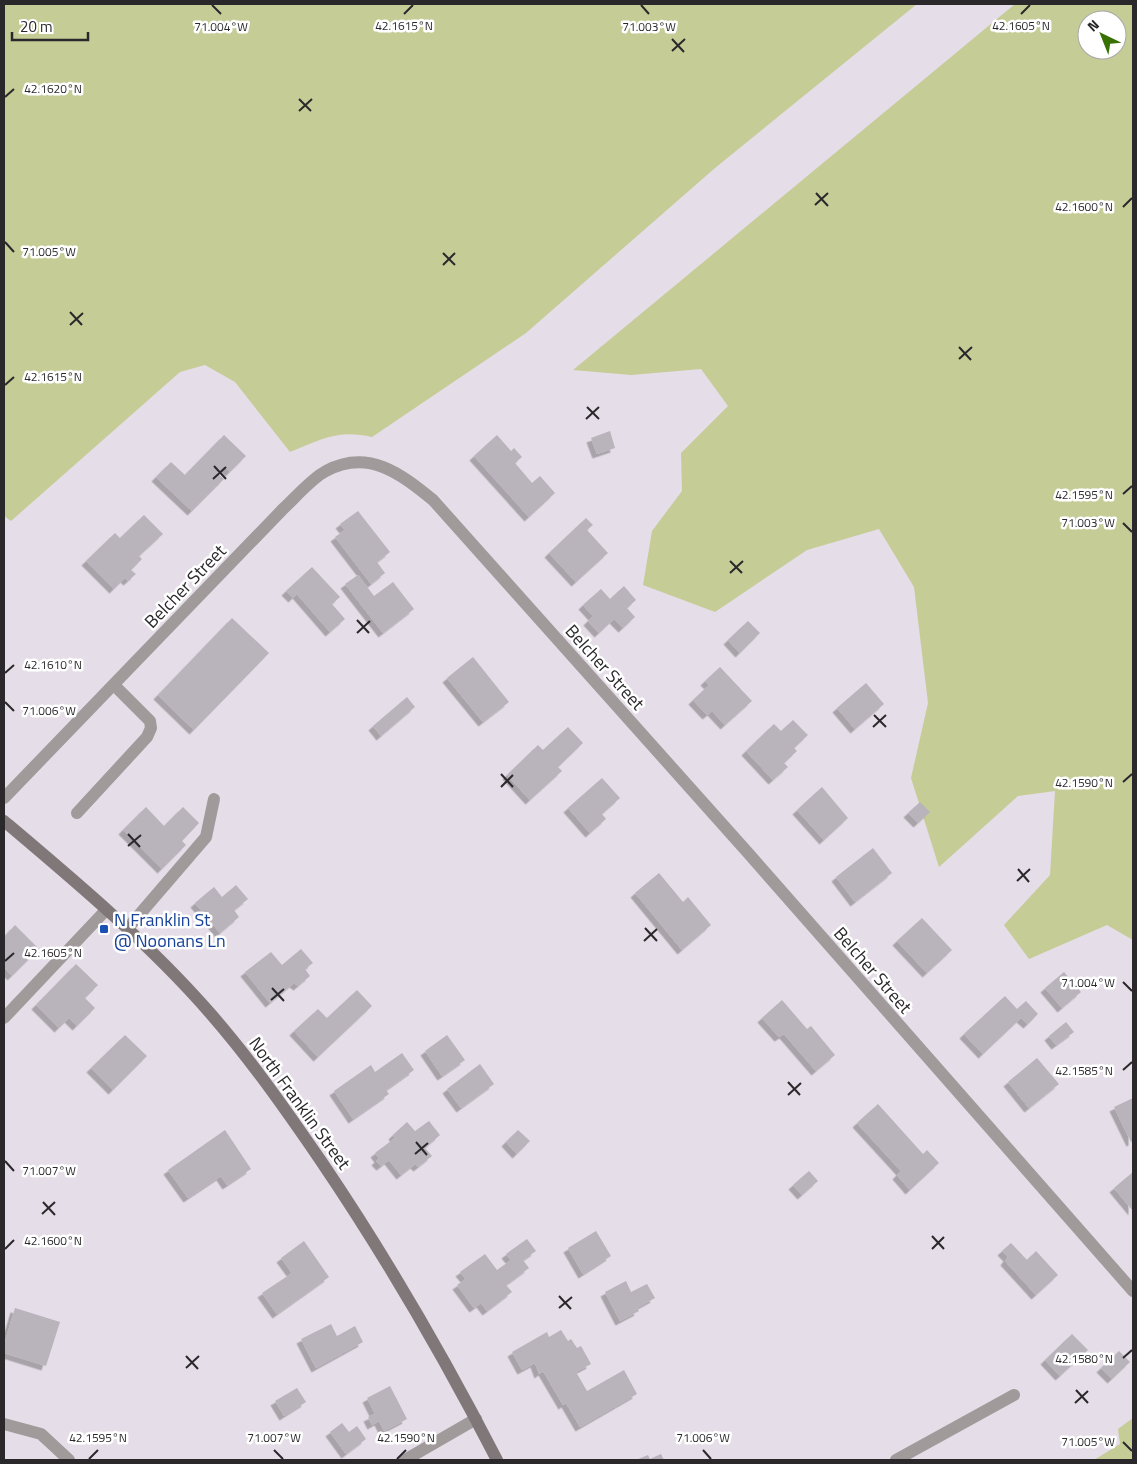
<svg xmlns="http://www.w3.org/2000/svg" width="1137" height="1464" font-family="'Titillium Web',sans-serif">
<defs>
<filter id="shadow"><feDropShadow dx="-4.5" dy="4.5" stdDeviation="0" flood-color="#0004"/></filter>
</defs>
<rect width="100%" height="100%" fill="#e5dde7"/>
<g fill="#c5cc96" fill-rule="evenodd">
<path d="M4,4H917L715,168L526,333L372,437C339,429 321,439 290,452L235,382L205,365L180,372L11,521L4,516Z"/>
<path d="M1015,4H1133V940L1107,925L1029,959L1004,925L1050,875L1055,791L1018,796L939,867L911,778L928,703L914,587L879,529L807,550L715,612L643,585L652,531L682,491L681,453L728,406L701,369L631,375L573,370ZM1087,20H1117V50H1087Z"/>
<polygon points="1133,1418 1133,1460 1094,1460 1120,1444 1118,1429"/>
</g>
<g fill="#b9b3bc" filter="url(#shadow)">
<polygon points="610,431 615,448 597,454 591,438"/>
<polygon points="224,435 246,456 230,472 224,466 217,473 224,479 192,511 156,477 171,462 185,475"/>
<polygon points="497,435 511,451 514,448 522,457 515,463 532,483 540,476 555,493 529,517 474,456"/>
<polygon points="358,511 390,552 377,562 385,573 371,584 335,537 345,530 340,524"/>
<polygon points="144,515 163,534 139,556 142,559 131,570 136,574 128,581 125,578 114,589 86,561 115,533 120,538"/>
<polygon points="586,518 593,525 587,530 608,553 576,582 549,553"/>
<polygon points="312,567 340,597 332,604 345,619 330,632 297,594 293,598 286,591"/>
<polygon points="358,575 374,596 393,582 414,609 383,633 345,584"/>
<polygon points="624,586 636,600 627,608 635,617 623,628 614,619 599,633 588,621 593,616 583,605 601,589 610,599"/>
<polygon points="232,618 269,653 194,730 158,695"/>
<polygon points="748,621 760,633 740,653 728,640"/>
<polygon points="473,657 509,702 483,722 447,678"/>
<polygon points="720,667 752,701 725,725 712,711 707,715 693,700 709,685 705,681"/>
<polygon points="866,683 884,704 855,729 837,708"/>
<polygon points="407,697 415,707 381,736 373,726"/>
<polygon points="793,720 808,735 794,748 797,751 784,763 788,767 773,780 746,751 774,724 781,731"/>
<polygon points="568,727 583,743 558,767 562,771 530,800 507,775 538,745 543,750"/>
<polygon points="602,778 620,798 602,814 606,819 590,833 568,808"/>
<polygon points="822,787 848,818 824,840 797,810"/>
<polygon points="920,802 930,812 918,823 908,813"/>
<polygon points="146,807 164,826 183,807 199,823 182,841 186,845 162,869 123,830"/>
<polygon points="873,848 892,873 855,902 836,877"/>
<polygon points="659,873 683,902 688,897 711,925 682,950 635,893"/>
<polygon points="236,885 248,899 234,910 239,917 220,933 195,903 214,887 222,897"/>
<polygon points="922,918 952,950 927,973 897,941"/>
<polygon points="15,925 39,949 12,976 4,967 6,961 4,959 4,937"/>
<polygon points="301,949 313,963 305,969 310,976 298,986 294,983 270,1003 245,972 271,952 282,965"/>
<polygon points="76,964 98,985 85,998 95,1008 77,1026 69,1018 59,1028 36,1005"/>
<polygon points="1064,972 1081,992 1062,1008 1045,988"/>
<polygon points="357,990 372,1006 318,1057 294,1031 318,1009 327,1018"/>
<polygon points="1005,996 1017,1009 1026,1001 1038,1014 1028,1024 1021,1018 983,1054 964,1034"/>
<polygon points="782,1000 807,1029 811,1026 835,1055 816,1071 784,1034 779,1037 762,1018"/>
<polygon points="1066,1022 1074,1032 1056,1045 1049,1036"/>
<polygon points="125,1035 147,1056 113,1090 91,1068"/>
<polygon points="447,1035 465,1060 442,1076 425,1051"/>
<polygon points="402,1053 414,1070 386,1090 389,1094 353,1119 334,1091 371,1065 375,1072"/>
<polygon points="1037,1058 1059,1084 1029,1108 1008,1082"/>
<polygon points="480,1064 494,1084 461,1108 447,1089"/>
<polygon points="1133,1098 1133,1141 1131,1142 1114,1107"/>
<polygon points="878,1104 923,1154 927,1150 939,1163 910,1190 897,1175 901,1171 857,1123"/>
<polygon points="429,1121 440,1135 425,1148 432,1156 418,1167 415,1164 401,1175 389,1160 381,1166 376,1161 379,1158 375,1153 395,1138 393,1135 407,1122 415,1131"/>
<polygon points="225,1130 251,1169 227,1185 221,1176 188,1198 168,1170"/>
<polygon points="518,1130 530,1141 517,1154 506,1142"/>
<polygon points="809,1171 818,1181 802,1195 793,1185"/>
<polygon points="1133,1172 1133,1211 1114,1188"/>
<polygon points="596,1231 611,1256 583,1274 568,1248"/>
<polygon points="527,1239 536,1251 523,1260 529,1268 506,1285 512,1292 487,1311 481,1303 474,1308 457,1285 466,1279 460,1272 485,1254 497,1270 511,1260 506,1254"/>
<polygon points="304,1241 329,1277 277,1314 262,1293 292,1273 281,1258"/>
<polygon points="1011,1243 1027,1260 1036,1251 1058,1275 1036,1295 1005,1261 1008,1257 1002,1251"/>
<polygon points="626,1281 631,1292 647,1284 655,1298 637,1308 639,1311 620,1321 605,1292"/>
<polygon points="15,1308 60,1322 46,1366 4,1353 4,1345"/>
<polygon points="331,1324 337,1336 355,1326 363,1342 316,1368 301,1339"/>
<polygon points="561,1330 568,1341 571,1339 577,1348 581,1346 591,1364 576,1372 587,1391 624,1370 637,1394 580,1427 566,1403 563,1405 543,1371 539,1374 535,1363 522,1370 512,1352 547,1332 549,1337"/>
<polygon points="1072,1334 1088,1350 1060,1376 1045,1360"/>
<polygon points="1119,1351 1130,1362 1112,1379 1101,1368"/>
<polygon points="390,1386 407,1419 384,1431 379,1421 372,1425 368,1417 375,1414 367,1398"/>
<polygon points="297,1388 306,1402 284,1416 275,1401"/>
<polygon points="342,1423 349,1432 357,1426 366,1439 346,1454 330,1432"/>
<polygon points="661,1454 664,1460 636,1460 648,1455 650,1459"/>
</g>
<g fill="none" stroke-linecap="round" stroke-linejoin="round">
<g stroke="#a09a9a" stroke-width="12">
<polyline points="77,813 147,737 151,728 150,721 114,685"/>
<polyline points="127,929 206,837 214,799"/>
<polyline points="896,1460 1014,1395"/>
</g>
<g stroke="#a09a9a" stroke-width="12">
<path d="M4,798L283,509C295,498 312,478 326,471C368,448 401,474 433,500L749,854L1133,1291"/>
<polyline points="4,1018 106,910"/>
<polyline points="4,1424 41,1434 69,1460"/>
<polyline points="405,1460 476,1419"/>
</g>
<path stroke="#807878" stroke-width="12" d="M4,821C75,881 149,943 210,1013C251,1060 286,1110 321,1161C386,1257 444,1357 497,1460"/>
</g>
<path fill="none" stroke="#2a282b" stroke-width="2" d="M212,5L221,14M641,5L649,14M404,14L413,5M1021,14L1030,5M672,39L684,52M672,51L685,39M5,97L14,89M299,99L311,111M299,111L312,99M816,193L828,206M815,205L828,193M1123,207L1132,198M5,242L14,252M443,253L455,265M443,265L455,253M70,312L82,325M70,325L83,313M959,347L971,360M959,359L972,347M5,385L14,377M587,407L599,419M586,419L599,407M214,466L226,479M213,479L226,467M1123,494L1132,486M1123,523L1132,532M730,561L742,573M730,573L743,561M357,620L369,633M357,633L370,621M5,673L14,665M5,702L14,711M874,715L886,727M873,727L886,715M501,774L513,787M1123,782L1132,774M501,787L513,775M128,834L140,847M128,846L141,835M1018,869L1029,882M1017,881L1030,869M645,928L657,941M644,941L657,929M5,961L14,953M1123,982L1132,991M272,988L284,1001M271,1000L284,989M1123,1070L1132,1062M788,1082L800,1095M788,1095L801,1083M416,1142L427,1155M415,1154L428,1143M5,1161L14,1171M43,1202L55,1215M42,1214L55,1202M932,1236L944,1249M5,1249L14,1240M932,1249L944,1237M559,1296L571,1309M559,1308L572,1297M186,1356L198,1369M1123,1358L1132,1350M186,1368L199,1356M1076,1390L1088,1403M1075,1403L1088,1391M1123,1442L1132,1451M274,1450L283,1459M703,1450L711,1459M89,1459L98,1450M397,1459L406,1450"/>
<rect fill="#1a4fb4" stroke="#fff" stroke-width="2" x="99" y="924" width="10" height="10" rx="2.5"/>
<g text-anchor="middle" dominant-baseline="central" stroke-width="5" stroke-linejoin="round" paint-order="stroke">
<g font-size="18" fill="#2a282b" stroke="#fff">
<text transform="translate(185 586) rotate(-46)">Belcher Street</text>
<text transform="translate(605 667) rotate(48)">Belcher Street</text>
<text transform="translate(873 970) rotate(49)">Belcher Street</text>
<text transform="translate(300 1103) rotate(54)">North Franklin Street</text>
</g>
<g font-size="18" fill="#164399" stroke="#fff" text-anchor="start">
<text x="114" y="919">N Franklin St<tspan x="114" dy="21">@ Noonans Ln</tspan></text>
</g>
</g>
<g font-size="12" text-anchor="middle" fill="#2a282b" stroke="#fff" stroke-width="5" stroke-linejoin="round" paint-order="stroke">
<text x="404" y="30">42.1615°N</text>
<text x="1021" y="30">42.1605°N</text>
<text x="221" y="31">71.004°W</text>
<text x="649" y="31">71.003°W</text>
<text x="53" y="93">42.1620°N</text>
<text x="1084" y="211">42.1600°N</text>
<text x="49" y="256">71.005°W</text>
<text x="53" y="381">42.1615°N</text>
<text x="1084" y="499">42.1595°N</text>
<text x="1088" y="527">71.003°W</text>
<text x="53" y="669">42.1610°N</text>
<text x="49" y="715">71.006°W</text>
<text x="1084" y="787">42.1590°N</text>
<text x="53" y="957">42.1605°N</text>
<text x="1088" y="987">71.004°W</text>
<text x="1084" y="1075">42.1585°N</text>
<text x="49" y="1175">71.007°W</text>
<text x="53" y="1245">42.1600°N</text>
<text x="1084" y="1363">42.1580°N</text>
<text x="274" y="1442">71.007°W</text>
<text x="703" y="1442">71.006°W</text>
<text x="98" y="1442">42.1595°N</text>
<text x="406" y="1442">42.1590°N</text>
<text x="1088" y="1446">71.005°W</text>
</g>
<rect width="1137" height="1464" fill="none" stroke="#2a282b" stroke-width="10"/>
<g transform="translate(1102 35) rotate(317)"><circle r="24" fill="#ffffff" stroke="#aaa9aa"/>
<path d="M0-4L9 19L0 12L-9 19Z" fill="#367101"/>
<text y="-8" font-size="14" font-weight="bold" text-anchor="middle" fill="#2a282b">N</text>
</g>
<path d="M12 32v8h76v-8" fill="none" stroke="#2a282b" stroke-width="2.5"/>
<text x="20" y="32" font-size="15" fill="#2a282b" stroke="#ffffff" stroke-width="4" paint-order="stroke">20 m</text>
</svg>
